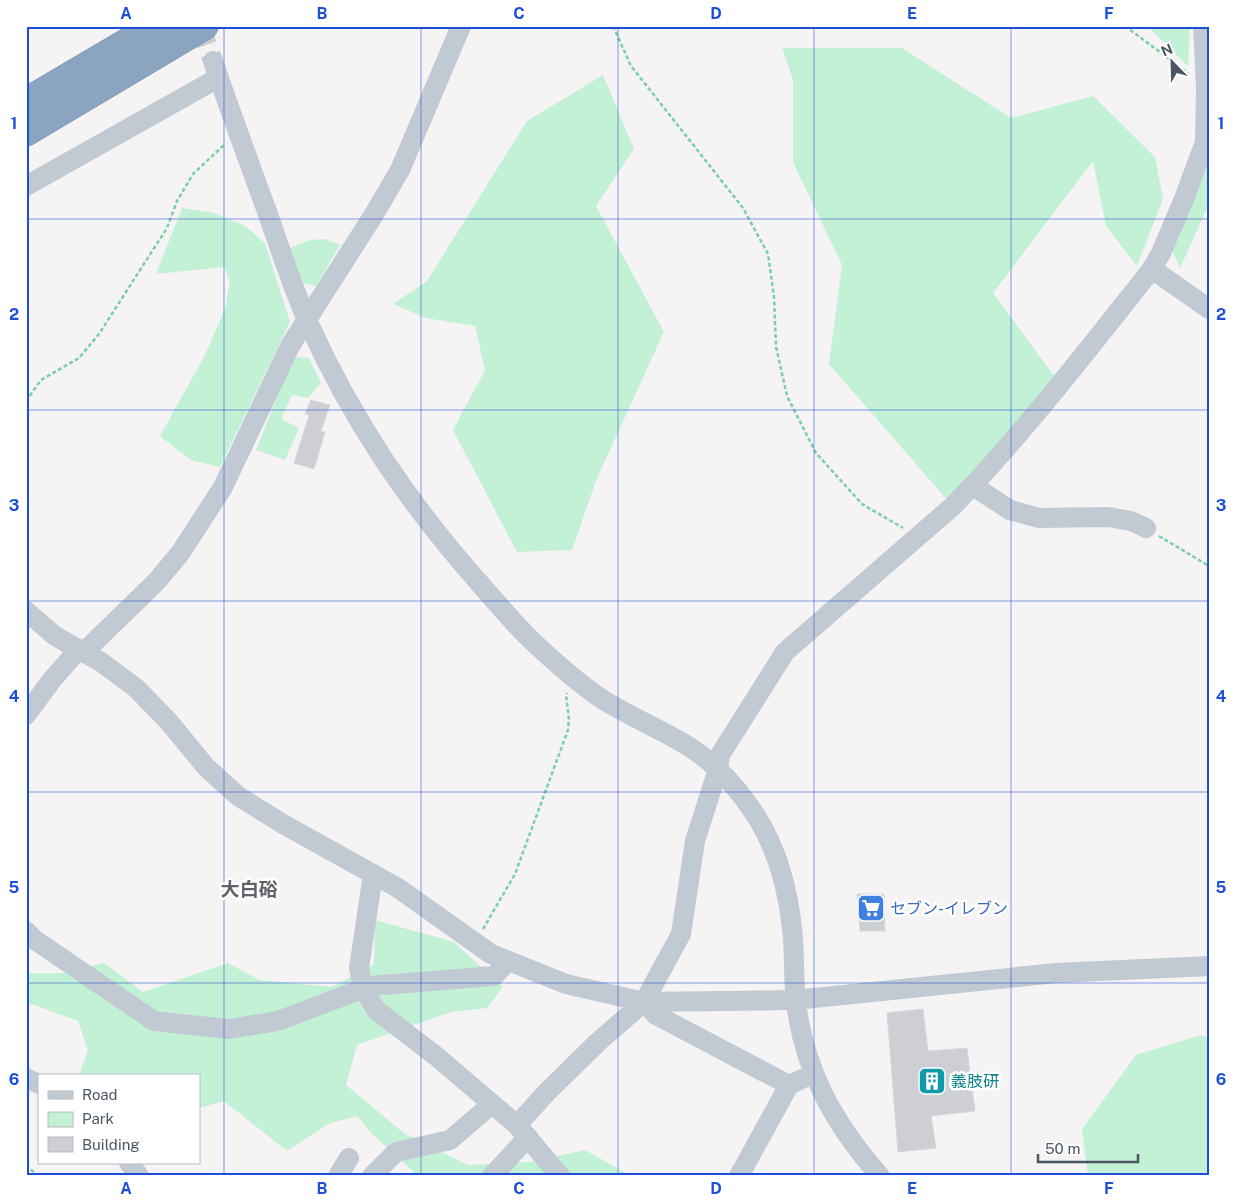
<svg xmlns="http://www.w3.org/2000/svg" width="1235" height="1202" font-family="'Public Sans','Noto Sans JP',sans-serif">
<rect width="100%" height="100%" fill="#f5f3f3"/>
<g fill="#c3f1d5">
<polygon points="1147,26 1190,26 1188,66"/>
<polygon points="782,48 902,48 1011,118 1093,96 1155,157 1163,199 1137,266 1106,226 1093,161 993,293 1055,377 949,502 829,364 842,265 793,162 793,80"/>
<polygon points="603,75 634,149 596,206 664,332 597,478 572,550 517,552 453,430 485,370 475,326 426,318 393,304 427,281 527,121"/>
<polygon points="1209,156 1209,204 1180,268 1172,250"/>
<polygon points="182,208 214,213 245,226 265,243 290,322 220,467 191,460 160,436 205,355 225,309 230,281 224,267 156,274"/>
<polygon points="325,239 340,245 316,286 301,283 290,248 310,240"/>
<polygon points="293,357 309,358 321,383 308,398 292,395 281,419 299,428 285,460 256,450"/>
<polygon points="375,920 454,942 503,987 487,1008 451,1012 357,1045 346,1085 405,1134 468,1165 529,1162 585,1150 631,1176 418,1176 371,1133 357,1116 328,1124 287,1151 224,1101 199,1108 199,1076 79,1076 88,1050 78,1021 26,1002 26,973 63,973 104,963 143,992 228,963 259,980 332,987 374,964"/>
<polygon points="1201,1035 1209,1038 1209,1176 1088,1176 1082,1129 1136,1055"/>
</g>
<g fill="#cdcfd5" stroke="#d7d9de">
<polygon points="311,400 330,405 321,431 325,432 314,469 294,463 309,415 305,414"/>
<polygon points="857,894 884,894 885,931 860,931"/>
<polygon points="923,1009 928,1051 967,1048 975,1111 931,1116 936,1148 898,1152 887,1013"/>
</g>
<g fill="none" stroke-linecap="round" stroke-linejoin="round">
<polyline stroke="#caccce" stroke-width="20" stroke-dasharray="20 10" stroke-linecap="butt" points="200,26 213,61"/>
<g stroke="#7690ad" stroke-width="29">
<g id="highway">
<polyline points="26,102 155,26"/>
<polyline points="26,132 204,26"/>
</g>
</g>
<g stroke="#7ad0a6" stroke-width="2.5" stroke-dasharray="4 2.5" stroke-linecap="butt">
<polyline points="613,26 631,66 743,208 768,254 774,297 776,347 787,396 816,453 862,504 903,528"/>
<polyline points="1125,26 1188,73"/>
<polyline points="26,401 41,380 79,358 99,334 167,228 177,201 193,174 225,144"/>
<polyline points="1159,536 1209,566"/>
<polyline points="483,929 515,874 568,730 569,719 566,695 567,693"/>
<polyline points="26,1165 38,1176"/>
</g>
<g stroke="#c1cad2" stroke-width="20">
<path d="M213,61C231,114 251,167 270,220C282,254 293,289 308,322C353,422 409,504 482,586C497,603 511,620 527,636C551,659 577,683 605,701C630,716 657,728 683,743C714,761 739,789 758,819C778,852 788,890 792,928C795,952 793,978 796,1002C804,1071 835,1125 880,1176"/>
<polyline points="26,186 218,78"/>
<polyline points="1152,269 1209,309"/>
<polyline points="973,486 1010,510 1039,518 1108,517 1131,521 1146,528"/>
<polyline points="26,611 55,636 101,662 136,688 169,722 206,767 238,796 283,824 398,888 491,954 566,984 644,1002 795,1000 1056,973 1209,966"/>
<polyline points="83,653 157,581 181,552 223,487 290,346 373,216 400,170 461,26"/>
<polyline points="26,715 51,681 78,650"/>
<polyline points="373,874 359,968 363,988 376,1010 436,1056 517,1125 560,1176"/>
<polyline points="26,931 35,940 154,1021 228,1029 278,1021 370,986 494,976 508,961"/>
<polyline points="644,1002 656,1015 789,1085"/>
<polyline points="26,1078 39,1084"/>
<path d="M517,1125L547,1092L598,1042L644,1002L681,934L695,841L718,769L720,755L785,652L953,506C1025,432 1088,349 1152,269L1161,253L1184,199L1205,142L1206,87L1203,26"/>
<polyline points="129,1163 139,1176"/>
<polyline points="338,1176 349,1158"/>
<polyline points="372,1176 396,1152 450,1140 492,1104"/>
<polyline points="492,1176 528,1137"/>
<polyline points="739,1176 789,1085 802,1079"/>
</g>
<use href="#highway" stroke="#8ba5c1" stroke-width="28"/>
</g>
<path fill="none" stroke="#1d4ed8" stroke-width="1" stroke-opacity="0.55" d="M224,26V1176M421,26V1176M618,26V1176M814,26V1176M1011,26V1176M26,219H1209M26,410H1209M26,601H1209M26,792H1209M26,983H1209"/>
<defs>
<g id="supermarket-square" transform="scale(1.4375)"><rect x="-9" y="-9" width="18" height="18" rx="4" fill="#3f7fe0" stroke="#fff"/><path d="M-6-5.5h2.5l.6 2H6L4.5 2H-2.5L-4.4-4H-6ZM-1.5 3.2a1.3 1.3 0 1 0 .1 0ZM3 3.2a1.3 1.3 0 1 0 .1 0Z" fill="#fff"/></g>
<g id="building-square" transform="scale(1.4375)"><rect x="-9" y="-9" width="18" height="18" rx="4" fill="#0f9aa8" stroke="#fff"/><path d="M-4-6H4V6H1V3H-1V6H-4ZM-2.5-4.3h1.7v1.8h-1.7ZM.8-4.3h1.7v1.8H.8ZM-2.5-1h1.7V.8h-1.7ZM.8-1h1.7V.8H.8Z" fill="#fff"/></g>
</defs>
<g fill-rule="evenodd">
<use href="#supermarket-square" x="871" y="908"/>
<use href="#building-square" x="932" y="1081"/>
</g>
<g text-anchor="middle" dominant-baseline="central" stroke-width="5" stroke-linejoin="round" paint-order="stroke">
<g font-size="16" fill="#366cbe" stroke="#fff" text-anchor="start">
<text x="890" y="908">セブン-イレブン</text>
</g>
<g font-size="16" fill="#0d838f" stroke="#fff" text-anchor="start">
<text x="951" y="1081">義肢研</text>
</g>
<g font-size="19" font-weight="bold" fill="#5f6368" stroke="#fff">
<text x="249" y="889">大白硲</text>
</g>
</g>
<rect width="1235" height="1202" fill="none" stroke="#ffffff" stroke-width="55"/>
<rect x="38" y="1074" width="162" height="90" fill="#ffffff" stroke="#b7bbc0"/>
<rect x="48" y="1091" width="25" height="8" fill="#c1cad2" stroke="#b7bbc0"/>
<text x="82" y="1100" font-size="15" fill="#4a5661">Road</text>
<rect x="48" y="1112" width="25" height="15" fill="#c3f1d5" stroke="#b7bbc0"/>
<text x="82" y="1124" font-size="15" fill="#4a5661">Park</text>
<rect x="48" y="1137" width="25" height="15" fill="#cdcfd5" stroke="#b7bbc0"/>
<text x="82" y="1150" font-size="15" fill="#4a5661">Building</text>
<g transform="translate(1172 62) rotate(337)" stroke="#ffffff" stroke-width="4" paint-order="stroke">
<path d="M0-4L9 19L0 12L-9 19Z" fill="#4a5661"/>
<text y="-8" font-size="14" font-weight="bold" text-anchor="middle" fill="#4a5661">N</text>
</g>
<path d="M1038 1154v8h100v-8" fill="none" stroke="#4a5661" stroke-width="2.5"/>
<text x="1045" y="1154" font-size="15" fill="#4a5661" stroke="#ffffff" stroke-width="4" paint-order="stroke">50 m</text>
<rect x="28" y="28" width="1180" height="1146" fill="none" stroke="#1d4ed8" stroke-width="2"/>
<g font-size="16" text-anchor="middle" font-weight="bold" fill="#1d4ed8">
<text x="126" y="19">A</text>
<text x="322" y="19">B</text>
<text x="519" y="19">C</text>
<text x="716" y="19">D</text>
<text x="912" y="19">E</text>
<text x="1109" y="19">F</text>
<text x="14" y="129">1</text>
<text x="1221" y="129">1</text>
<text x="14" y="320">2</text>
<text x="1221" y="320">2</text>
<text x="14" y="511">3</text>
<text x="1221" y="511">3</text>
<text x="14" y="702">4</text>
<text x="1221" y="702">4</text>
<text x="14" y="893">5</text>
<text x="1221" y="893">5</text>
<text x="14" y="1085">6</text>
<text x="1221" y="1085">6</text>
<text x="126" y="1194">A</text>
<text x="322" y="1194">B</text>
<text x="519" y="1194">C</text>
<text x="716" y="1194">D</text>
<text x="912" y="1194">E</text>
<text x="1109" y="1194">F</text>
</g>
</svg>
